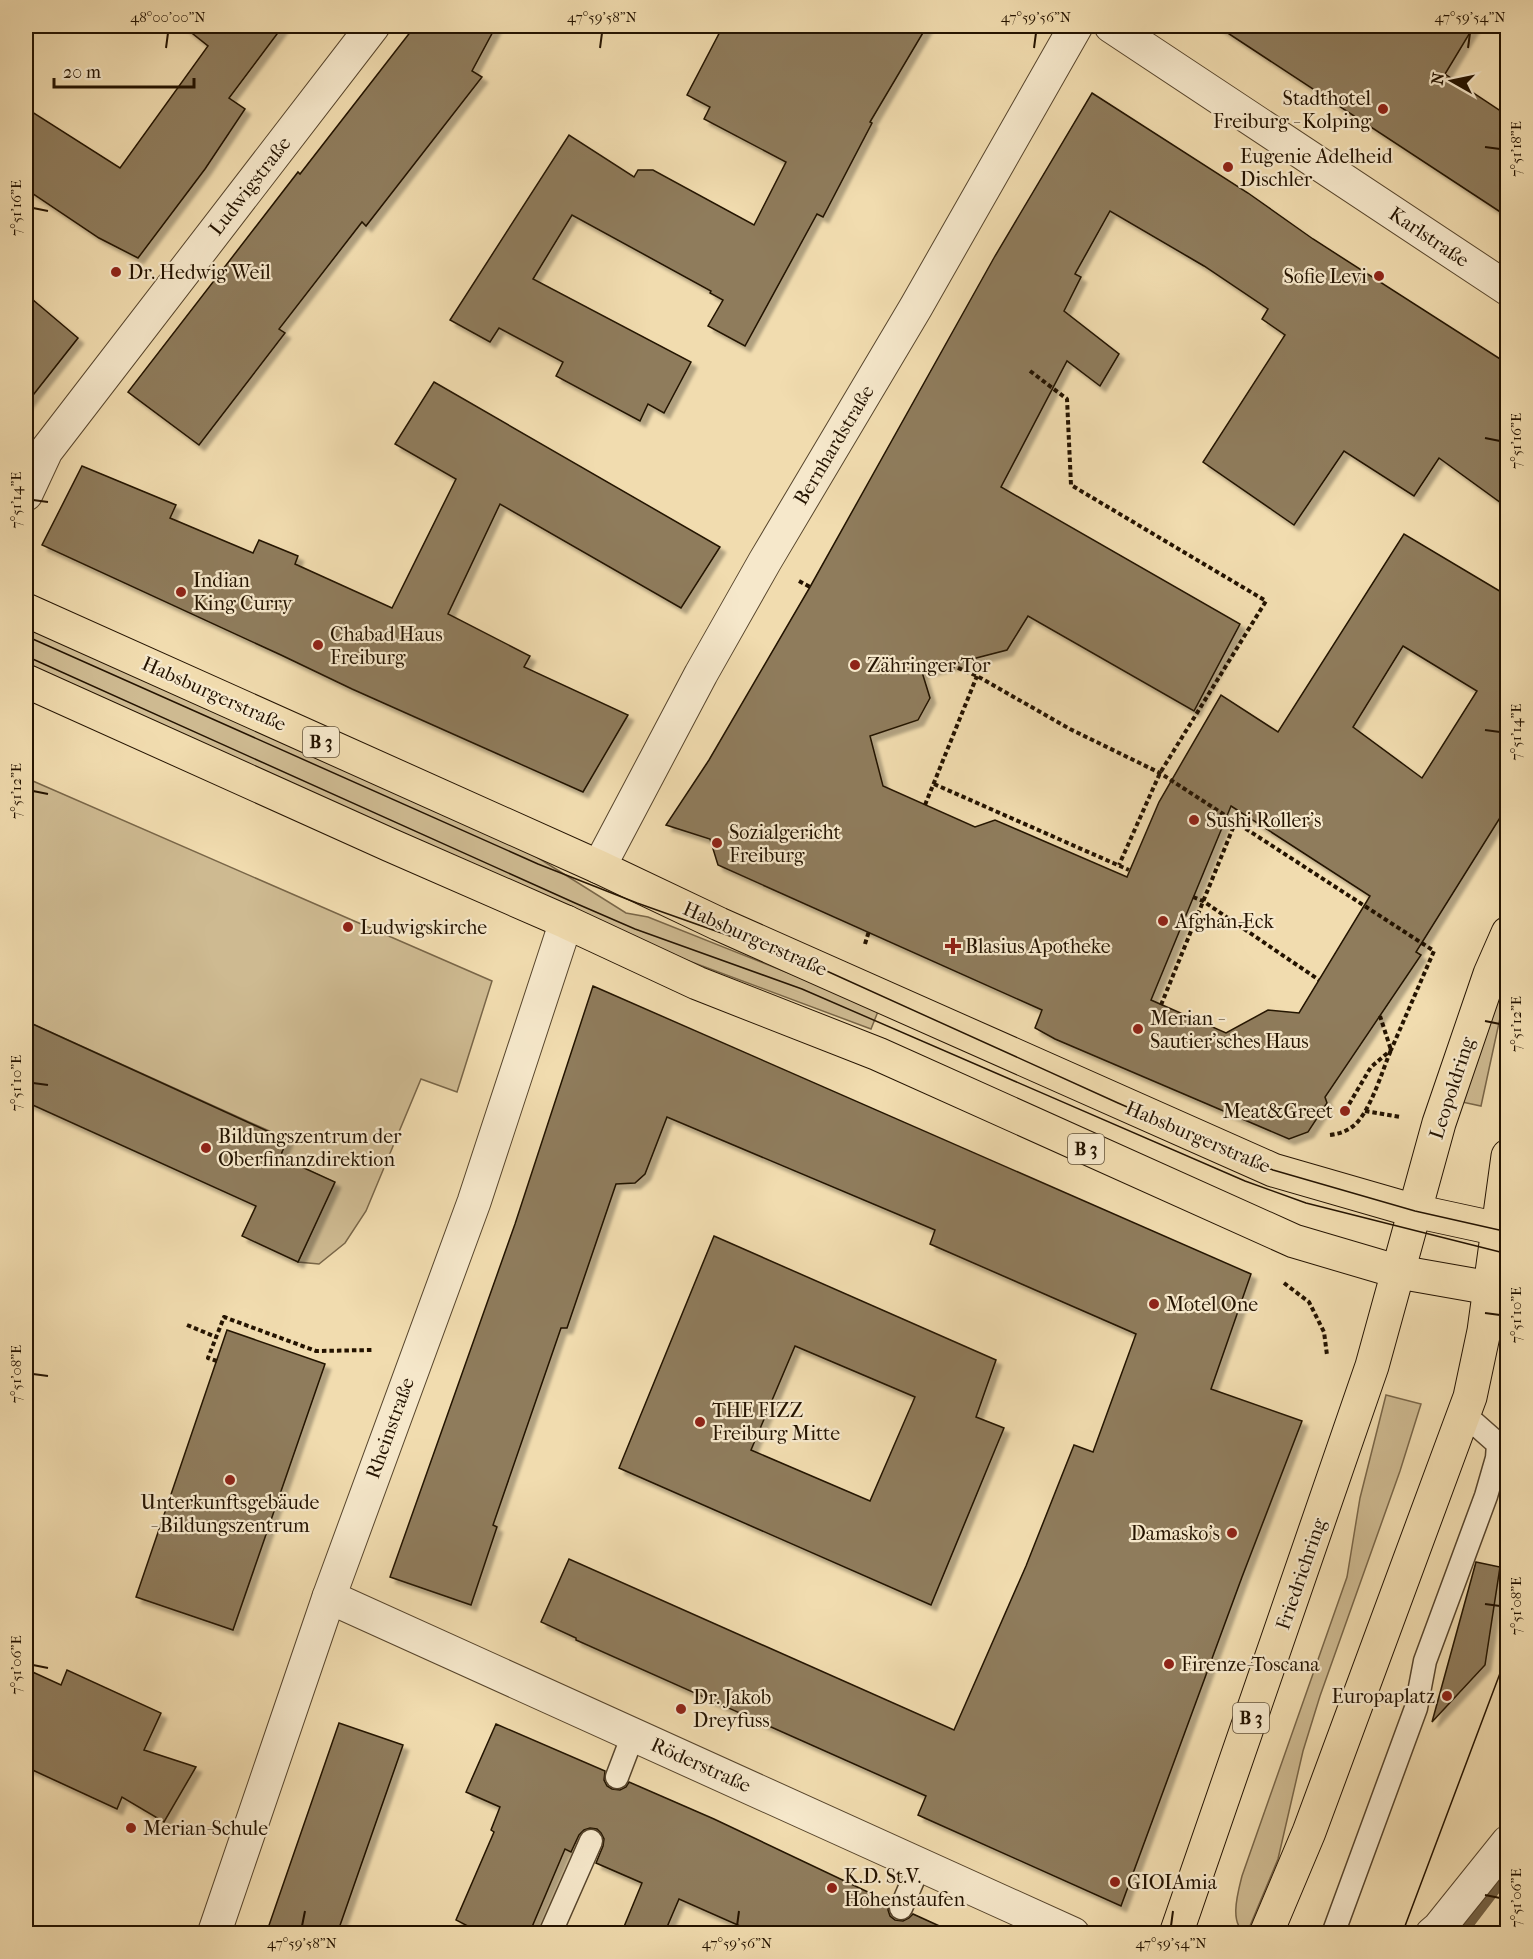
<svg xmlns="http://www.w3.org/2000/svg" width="1533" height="1959" font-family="'IM FELL French Canon',serif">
<defs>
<filter id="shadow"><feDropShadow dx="5.5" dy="5.5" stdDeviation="1.5" flood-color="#0004"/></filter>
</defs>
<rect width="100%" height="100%" fill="#f1dcaf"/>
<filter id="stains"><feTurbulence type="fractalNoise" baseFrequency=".00333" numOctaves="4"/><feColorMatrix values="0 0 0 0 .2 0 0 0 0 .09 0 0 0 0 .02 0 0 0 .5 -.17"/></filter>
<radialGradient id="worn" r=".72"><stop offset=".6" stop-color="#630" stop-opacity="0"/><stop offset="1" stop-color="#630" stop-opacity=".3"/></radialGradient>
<g fill="#ceba91" stroke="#796648" stroke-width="1.5">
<polygon points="26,624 524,849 626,913 648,917 879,1009 871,1029 622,936 26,669"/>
<polygon points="26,778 492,981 457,1092 421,1079 366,1211 345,1243 319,1264 298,1262 334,1182 280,1157 287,1139 26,1021"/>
<polygon points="1507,975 1507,1000 1500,1018 1481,1106 1462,1102"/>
<path d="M1386,1395L1421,1404L1400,1471L1320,1696L1303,1751L1278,1859L1247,1933C1228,1926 1238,1892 1242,1876L1347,1577L1360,1498Z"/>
</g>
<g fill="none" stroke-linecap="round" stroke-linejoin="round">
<polyline stroke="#756346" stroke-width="14" points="1459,1934 1508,1870"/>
</g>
<g fill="#8f7c5b" stroke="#241300" stroke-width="1.5" fill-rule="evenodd" filter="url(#shadow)">
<polygon points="183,26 283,26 229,98 245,109 205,169 138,258 99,238 26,189 26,108 120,168 208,46"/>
<polygon points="415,26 496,26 472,71 482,77 366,226 362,222 279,329 285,333 199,445 128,392 298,172 300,174"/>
<polygon points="723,26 927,26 870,122 872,123 823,217 817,214 745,346 708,326 723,300 710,293 711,291 572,215 533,279 691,362 664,413 648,404 640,421 556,376 563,362 499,328 490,342 450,320 569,135 634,177 638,170 653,170 754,225 786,162 704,119 710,107 687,95"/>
<polygon points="1217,26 1474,26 1445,74 1508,116 1508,217"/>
<path d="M1092,93L1248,193L1313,239L1508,364V508L1439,458L1414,496L1344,451L1294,525L1203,462L1285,335L1262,319L1268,309L1204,266L1110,211L1075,274L1081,277L1064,311L1119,354L1100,386L1067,361L1001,487L1240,624L1194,711L1028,616L1007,650L922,672L930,698L918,720L870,736L883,786L975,827L995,820L1127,877L1159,802L1221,695L1278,732L1404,534L1508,596V805L1416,952L1421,955L1325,1097L1327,1103L1308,1132L1289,1139L1055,1039L1035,1028L1042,1010L718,865L710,839L666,825L709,760L810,587L995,256ZM1403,646L1477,691L1422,778L1353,727ZM1231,806L1370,896L1299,1013L1268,1010L1226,1033L1151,1000Z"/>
<polygon points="26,294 78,338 26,404"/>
<polygon points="434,382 720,547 681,608 500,504 448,614 530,656 524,667 628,715 583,792 352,689 281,655 42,545 82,466 176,505 170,518 253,553 259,540 298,556 295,564 392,608 456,479 395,444"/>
<polygon points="593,986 1251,1274 1211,1389 1302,1421 1242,1577 1121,1906 918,1815 926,1796 576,1640 576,1638 541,1622 569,1559 954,1730 1026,1566 1074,1445 1093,1452 1136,1334 930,1244 935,1230 667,1117 645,1174 635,1183 616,1184 567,1328 561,1328 493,1525 497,1527 471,1605 390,1577 515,1224"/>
<polygon points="26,1021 287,1140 280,1157 335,1182 298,1262 242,1236 256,1206 26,1102"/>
<path d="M714,1236L996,1360L976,1417L1004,1428L931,1605L619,1468ZM795,1346L915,1397L870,1501L751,1450Z"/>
<polygon points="227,1330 325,1364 233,1630 136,1597"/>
<polygon points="1476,1562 1500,1567 1485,1665 1432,1722"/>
<polygon points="26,1669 61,1685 67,1670 161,1713 144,1750 196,1767 164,1822 122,1797 117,1809 26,1767"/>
<polygon points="339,1723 403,1745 337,1934 266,1934"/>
<polygon points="496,1724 605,1771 604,1780 607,1786 612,1789 620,1790 626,1787 629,1782 714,1819 889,1902 888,1910 890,1916 895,1920 903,1921 909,1918 913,1914 957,1934 758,1934 679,1899 664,1934 621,1934 642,1883 596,1863 603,1846 604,1839 601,1833 597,1829 590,1828 584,1830 579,1835 571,1852 565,1849 529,1934 483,1934 456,1920 494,1832 491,1830 500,1807 466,1792"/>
</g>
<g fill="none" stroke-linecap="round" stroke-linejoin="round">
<g stroke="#57452c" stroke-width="25">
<g id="lane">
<polyline points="617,1777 633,1735"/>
<polyline points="901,1908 920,1864"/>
<polyline points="550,1934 591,1841"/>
<polyline points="1333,1934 1416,1708 1425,1661 1486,1496 1497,1458 1498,1444 1464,1414"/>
</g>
</g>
<g stroke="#57452c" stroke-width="35">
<g id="street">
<polyline points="1111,26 1508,289"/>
<polyline points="26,494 46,451 373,26"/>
<polyline points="599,867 701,674 765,561 916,307 1076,26"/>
<polyline points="329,1597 1073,1934"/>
<polyline points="214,1934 329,1597 474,1202 566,922"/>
<polyline points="1432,1934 1439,1928 1508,1842"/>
</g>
</g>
<g stroke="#241300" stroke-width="35">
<g id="primary">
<polyline points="26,610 599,867 719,924 1273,1170 1415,1211 1498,1229"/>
<polyline points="26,681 390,845 566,922 697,983 878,1054 1294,1241 1399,1272 1490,1288"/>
<polyline points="1176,1934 1372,1366 1439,1123 1490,974 1508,933"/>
<polyline points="1266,1934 1309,1832 1470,1397 1484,1331 1508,1156"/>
</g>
</g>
<g stroke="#241300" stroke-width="4" stroke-dasharray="4.5 3" stroke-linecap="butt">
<polyline points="1030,371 1067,399 1071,485 1266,601 1160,773 1119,865"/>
<polyline points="799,581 810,587"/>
<polyline points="951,665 977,676 1070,729 1160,773 1434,951 1391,1050 1371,1067 1345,1111"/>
<polyline points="934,784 1129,870"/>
<polyline points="925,805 977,676"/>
<polyline points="1193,897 1203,901 1319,980"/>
<polyline points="865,944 869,931"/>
<polyline points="1161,1005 1235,823"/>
<polyline points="1365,1111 1400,1117"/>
<path d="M1330,1135C1338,1134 1345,1132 1352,1127C1370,1114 1382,1071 1391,1050L1380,1016"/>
<polyline points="1284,1283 1309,1302 1324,1332 1327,1355"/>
<polyline points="187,1325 216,1337"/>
<polyline points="217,1361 208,1358 224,1317 316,1351 372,1350"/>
</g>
<use href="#lane" stroke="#f6e8cb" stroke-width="22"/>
<use href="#street" stroke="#f6e8cb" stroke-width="33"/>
<use href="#primary" stroke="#f1dcaf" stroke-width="33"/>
<g stroke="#241300" stroke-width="1.5">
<polyline points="26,636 538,864 637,903 820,968 1118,1103 1273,1170 1415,1211 1508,1232"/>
<polyline points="26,656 575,903 635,929 802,989 1245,1181 1306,1203 1508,1254"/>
<polyline points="1402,1934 1508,1652"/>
</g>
</g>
<path fill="none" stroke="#241300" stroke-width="2" d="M166,48L168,33M600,48L602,33M1034,48L1036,33M1468,48L1470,33M1485,147L1500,149M33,208L48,211M1485,438L1500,441M33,500L48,502M1485,730L1500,732M33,791L48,794M1485,1021L1500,1024M33,1083L48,1085M1485,1313L1500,1315M33,1374L48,1376M1485,1604L1500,1606M33,1665L48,1668M1485,1895L1500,1898M302,1926L305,1911M737,1926L739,1911M1171,1926L1173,1911"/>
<g fill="#8f2418" stroke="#f6e8cb" stroke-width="2">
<circle cx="1383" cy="109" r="6"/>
<circle cx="1228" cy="167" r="6"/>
<circle cx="116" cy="272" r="6"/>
<circle cx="1379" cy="276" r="6"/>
<circle cx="181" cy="592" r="6"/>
<circle cx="318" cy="645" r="6"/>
<circle cx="855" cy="665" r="6"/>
<circle cx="1194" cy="820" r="6"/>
<circle cx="717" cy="843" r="6"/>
<circle cx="1163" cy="921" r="6"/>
<circle cx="348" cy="927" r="6"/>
<path d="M950 937h6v6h6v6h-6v6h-6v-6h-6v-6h6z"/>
<circle cx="1138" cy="1029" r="6"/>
<circle cx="1345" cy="1111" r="6"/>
<circle cx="206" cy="1148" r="6"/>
<circle cx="1154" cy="1304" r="6"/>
<circle cx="700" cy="1422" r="6"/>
<circle cx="230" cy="1480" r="6"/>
<circle cx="1232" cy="1533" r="6"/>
<circle cx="1169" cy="1664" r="6"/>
<circle cx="1447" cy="1696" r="6"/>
<circle cx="681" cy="1709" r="6"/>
<circle cx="131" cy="1828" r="6"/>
<circle cx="1115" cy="1882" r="6"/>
<circle cx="832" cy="1888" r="6"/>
</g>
<g text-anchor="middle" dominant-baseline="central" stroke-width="4.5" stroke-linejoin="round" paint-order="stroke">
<g fill="#f6e8cb" stroke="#63533d" stroke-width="1.5">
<rect x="303" y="727" width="36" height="30" rx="4.5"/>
<rect x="1068" y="1134" width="36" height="30" rx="4.5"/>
<rect x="1233" y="1703" width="36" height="30" rx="4.5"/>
</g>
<g font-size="18" font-weight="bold" fill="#241300">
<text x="321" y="742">B 3</text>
<text x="1086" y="1149">B 3</text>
<text x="1251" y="1718">B 3</text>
</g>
<g font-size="20" fill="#241300" stroke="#f6e8cb" text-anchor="start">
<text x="1371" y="98" text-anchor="end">Stadthotel<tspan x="1371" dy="23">Freiburg - Kolping</tspan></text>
<text x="1240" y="156">Eugenie Adelheid<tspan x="1240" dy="23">Dischler</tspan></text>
<text x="128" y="272">Dr. Hedwig Weil</text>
<text x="1367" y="276" text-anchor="end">Sofie Levi</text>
<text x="193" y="580">Indian<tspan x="193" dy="23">King Curry</tspan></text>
<text x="330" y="634">Chabad Haus<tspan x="330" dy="23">Freiburg</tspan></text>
<text x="867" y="665">Zähringer Tor</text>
<text x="1206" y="820">Sushi Roller's</text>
<text x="729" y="832">Sozialgericht<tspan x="729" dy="23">Freiburg</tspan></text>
<text x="1175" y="921">Afghan-Eck</text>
<text x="360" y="927">Ludwigskirche</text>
<text x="965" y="946">Blasius Apotheke</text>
<text x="1150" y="1018">Merian -<tspan x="1150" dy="23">Sautier'sches Haus</tspan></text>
<text x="1333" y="1111" text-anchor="end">Meat&amp;Greet</text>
<text x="218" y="1136">Bildungszentrum der<tspan x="218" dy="23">Oberfinanzdirektion</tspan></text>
<text x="1166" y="1304">Motel One</text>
<text x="712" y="1410">THE FIZZ<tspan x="712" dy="23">Freiburg Mitte</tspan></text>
<text x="230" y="1502" text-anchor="middle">Unterkunftsgebäude<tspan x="230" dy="23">- Bildungszentrum</tspan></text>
<text x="1220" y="1533" text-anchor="end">Damasko's</text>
<text x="1181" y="1664">Firenze-Toscana</text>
<text x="1435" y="1696" text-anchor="end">Europaplatz</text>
<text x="693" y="1697">Dr. Jakob<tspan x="693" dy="23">Dreyfuss</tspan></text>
<text x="143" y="1828">Merian-Schule</text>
<text x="844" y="1876">K.D. St.V.<tspan x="844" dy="23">Hohenstaufen</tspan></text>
<text x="1127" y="1882">GIOIAmia</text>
</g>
<g font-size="20" fill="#241300" stroke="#f6e8cb">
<text transform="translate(250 186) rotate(-52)">Ludwigstraße</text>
<text transform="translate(1429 237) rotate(34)">Karlstraße</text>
<text transform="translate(834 445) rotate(-59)">Bernhardstraße</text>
<text transform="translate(214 694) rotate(24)">Habsburgerstraße</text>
<text transform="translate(755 939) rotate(24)">Habsburgerstraße</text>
<text transform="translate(1452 1088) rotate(-72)">Leopoldring</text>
<text transform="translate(1198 1137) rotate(23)">Habsburgerstraße</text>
<text transform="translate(390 1428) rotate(-70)">Rheinstraße</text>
<text transform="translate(1301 1574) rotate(-71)">Friedrichring</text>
<text transform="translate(701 1765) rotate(24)">Röderstraße</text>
</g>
</g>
<rect width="1533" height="1959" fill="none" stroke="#f1dcaf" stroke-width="66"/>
<g transform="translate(1452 81) rotate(279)" stroke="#f6e8cb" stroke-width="4.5" paint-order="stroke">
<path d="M0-4.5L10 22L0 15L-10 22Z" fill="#241300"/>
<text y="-9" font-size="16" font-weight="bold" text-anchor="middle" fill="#241300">N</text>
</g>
<path d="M54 78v9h140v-9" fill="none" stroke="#241300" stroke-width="3"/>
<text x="63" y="78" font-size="18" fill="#241300" stroke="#f6e8cb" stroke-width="4.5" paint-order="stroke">20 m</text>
<rect x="33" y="33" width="1467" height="1893" fill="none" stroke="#241300" stroke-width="2"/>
<g font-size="15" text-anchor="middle" fill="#241300">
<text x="168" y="22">48°00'00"N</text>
<text x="602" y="22">47°59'58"N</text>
<text x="1036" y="22">47°59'56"N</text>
<text x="1470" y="22">47°59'54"N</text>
<text transform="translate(1516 149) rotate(-90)" y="5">7°51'18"E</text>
<text transform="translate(16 208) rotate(-90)" y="5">7°51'16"E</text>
<text transform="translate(1516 441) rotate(-90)" y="5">7°51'16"E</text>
<text transform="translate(16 500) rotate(-90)" y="5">7°51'14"E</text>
<text transform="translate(1516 732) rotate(-90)" y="5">7°51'14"E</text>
<text transform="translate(16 791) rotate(-90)" y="5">7°51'12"E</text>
<text transform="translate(1516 1024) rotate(-90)" y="5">7°51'12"E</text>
<text transform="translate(16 1083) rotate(-90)" y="5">7°51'10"E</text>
<text transform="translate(1516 1315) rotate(-90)" y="5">7°51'10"E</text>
<text transform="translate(16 1374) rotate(-90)" y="5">7°51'08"E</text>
<text transform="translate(1516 1606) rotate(-90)" y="5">7°51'08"E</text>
<text transform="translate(16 1665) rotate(-90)" y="5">7°51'06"E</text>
<text transform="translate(1516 1898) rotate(-90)" y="5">7°51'06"E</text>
<text x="302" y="1948">47°59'58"N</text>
<text x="737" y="1948">47°59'56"N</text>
<text x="1171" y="1948">47°59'54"N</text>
</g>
<rect width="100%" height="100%" filter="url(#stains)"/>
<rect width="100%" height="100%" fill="url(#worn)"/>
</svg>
